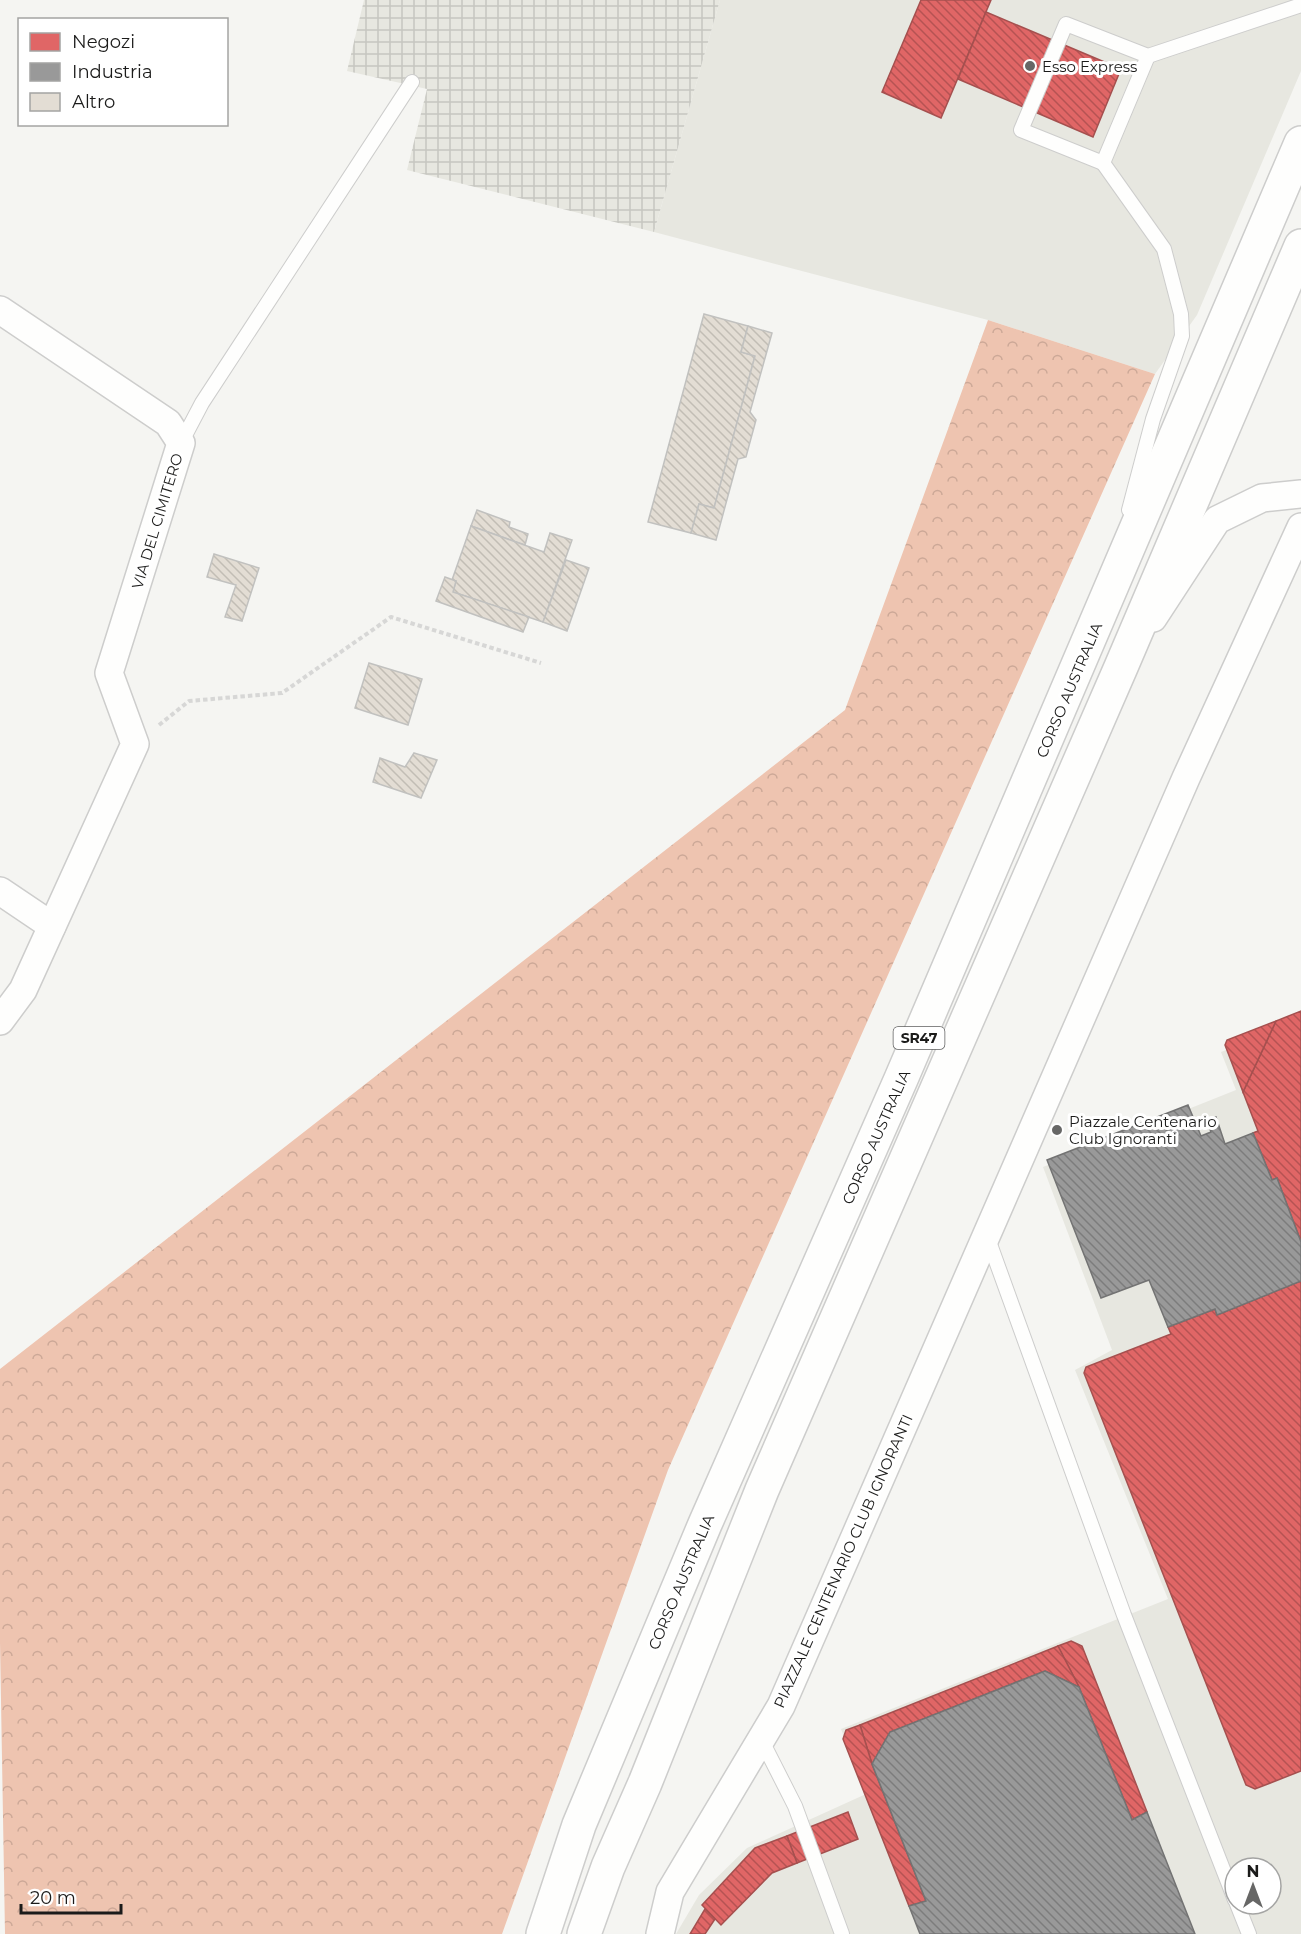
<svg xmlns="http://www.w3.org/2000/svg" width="1301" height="1934" font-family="Montserrat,sans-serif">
<defs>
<pattern id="industrial-grid" width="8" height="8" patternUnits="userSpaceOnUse" patternTransform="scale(1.5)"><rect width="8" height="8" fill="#e7e7e0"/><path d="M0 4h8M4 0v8" fill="none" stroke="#c6c6c0"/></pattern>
<pattern id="forest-crowns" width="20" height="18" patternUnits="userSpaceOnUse" patternTransform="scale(1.5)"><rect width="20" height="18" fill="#eec4b0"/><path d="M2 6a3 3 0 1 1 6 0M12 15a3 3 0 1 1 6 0" fill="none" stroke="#cca897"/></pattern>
<pattern id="shops-back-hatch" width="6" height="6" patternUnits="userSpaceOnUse" patternTransform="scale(1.5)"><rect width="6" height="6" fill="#e06666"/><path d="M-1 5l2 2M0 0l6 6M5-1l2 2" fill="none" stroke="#b55353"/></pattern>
<pattern id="industry-back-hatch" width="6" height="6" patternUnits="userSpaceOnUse" patternTransform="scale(1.5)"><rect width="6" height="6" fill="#999"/><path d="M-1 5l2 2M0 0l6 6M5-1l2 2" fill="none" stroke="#7c7c7c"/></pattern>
<pattern id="building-back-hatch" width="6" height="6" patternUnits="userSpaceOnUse" patternTransform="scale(1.5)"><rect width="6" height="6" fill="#e3ddd4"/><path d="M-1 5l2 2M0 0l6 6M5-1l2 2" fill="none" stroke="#c2bdb5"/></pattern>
</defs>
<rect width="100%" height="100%" fill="#f5f5f2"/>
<g fill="#e7e7e0" fill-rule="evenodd">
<polygon points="720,0 1301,0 1301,71 1197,315 1155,374 988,320 654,232"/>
<path d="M1301,1021V1934H676L699,1895L747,1848L866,1794L841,1729L1168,1599L1075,1370L1112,1350L1043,1167L1236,1090L1221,1052ZM1235,1868H1271V1904H1235Z"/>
</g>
<polygon fill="url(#industrial-grid)" points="364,0 720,0 654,232 407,170 427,89 347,71"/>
<polygon fill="url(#forest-crowns)" points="988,320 1155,374 668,1470 502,1934 5,1934 0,1642 0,1369 845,710"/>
<g fill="url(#shops-back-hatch)" stroke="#a5504f" stroke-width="1.5">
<polygon points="921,0 991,0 941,118 882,92"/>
<polygon points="986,12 1121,69 1093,137 958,79"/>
<polygon points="1301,1011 1301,1242 1277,1178 1272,1180 1253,1133 1258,1131 1243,1092 1276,1021"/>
<polygon points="1276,1021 1243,1092 1225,1045 1227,1040"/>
<polygon points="1301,1281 1301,1771 1255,1789 1246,1785 1084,1373 1086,1367 1171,1334 1168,1327 1215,1309 1217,1315"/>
<polygon points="1071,1641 1082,1646 1147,1812 1132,1820 1079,1687 1058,1646"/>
<polygon points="1058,1646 1079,1687 1045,1671 890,1732 872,1764 860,1725"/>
<polygon points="860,1725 872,1764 926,1901 909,1906 843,1739 846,1730"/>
<polygon points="848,1812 858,1839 797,1863 787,1836"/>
<polygon points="787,1836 797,1863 772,1873 721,1925 702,1905 755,1848"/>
<polygon points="705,1909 715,1919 705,1934 690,1934"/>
</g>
<g fill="url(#industry-back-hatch)" stroke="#737373" stroke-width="1.5">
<polygon points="1188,1105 1201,1136 1211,1132 1207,1121 1216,1117 1225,1144 1253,1133 1272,1180 1277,1178 1301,1242 1301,1281 1217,1315 1215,1309 1168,1327 1149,1280 1101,1298 1047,1160"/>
<polygon points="1045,1671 1079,1687 1132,1820 1147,1812 1195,1934 920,1934 909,1906 926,1901 872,1764 890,1732"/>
</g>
<g fill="url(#building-back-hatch)" stroke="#c1c1bf" stroke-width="1.5">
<polygon points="704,314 748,326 741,352 755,356 714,508 699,504 691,533 648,522"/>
<polygon points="748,326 772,333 750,412 756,420 746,457 738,459 716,540 691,533 699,504 714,508 755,356 741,352"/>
<polygon points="477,510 510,522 509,527 528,534 525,545 471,526"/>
<polygon points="471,526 544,552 550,533 572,540 543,622 453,592 456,581 452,580"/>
<polygon points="214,554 259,568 242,621 225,617 236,585 207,577"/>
<polygon points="566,560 589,568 567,631 543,622"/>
<polygon points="445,577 456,581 453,592 529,617 523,632 436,601"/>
<polygon points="369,663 422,679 408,725 355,708"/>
<polygon points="414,753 437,760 421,798 373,782 380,758 405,767"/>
</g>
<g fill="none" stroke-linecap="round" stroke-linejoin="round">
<g stroke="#cdcdcc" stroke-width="16">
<g id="lane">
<polyline points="1103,163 1021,130 1066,24 1148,56 1301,5"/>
<polyline points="181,443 202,403 412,82"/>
<polyline points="1129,510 1153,419 1182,336 1181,314 1164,249 1103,163 1148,56"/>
<polyline points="987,1236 1124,1615 1235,1900"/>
<polyline points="761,1739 795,1806 842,1934"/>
<polyline points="1237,1904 1249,1934"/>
</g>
</g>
<g stroke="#cdcdcc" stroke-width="30">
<g id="street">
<polyline points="0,310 168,423 181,443 109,673 135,744 23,990 0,1021"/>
<polyline points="1153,618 1217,520 1262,498 1301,494"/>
<polyline points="0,891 52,926"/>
<polyline points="660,1934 670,1892 781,1706 1186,778 1301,527"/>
</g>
</g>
<g stroke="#cdcdcc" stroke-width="36">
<g id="highway">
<polyline points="543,1934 579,1825 705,1524 901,1079 1301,143"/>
<polyline points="584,1934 608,1867 645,1783 762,1490 1121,667 1301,246"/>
</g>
</g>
<polyline stroke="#d7d7d6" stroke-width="4" stroke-dasharray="4.5 3" stroke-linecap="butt" points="159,725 189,701 282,693 391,617 541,663"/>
<use href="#lane" stroke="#fefefd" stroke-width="14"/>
<use href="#street" stroke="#fefefd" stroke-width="27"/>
<use href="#highway" stroke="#fefefd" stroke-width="33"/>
</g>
<g fill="#676766" stroke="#fff" stroke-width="2">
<circle cx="1030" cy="66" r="6"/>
<circle cx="1057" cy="1130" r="6"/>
</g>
<g text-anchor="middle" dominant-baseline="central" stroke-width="6" stroke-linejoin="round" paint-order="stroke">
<rect fill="#fff" stroke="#5f5f5f" stroke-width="1.5" x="893.5" y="1027" width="51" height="22" rx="4.5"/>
<g font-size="14" font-weight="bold" fill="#1b1b1a">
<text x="919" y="1038">SR47</text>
</g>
<g font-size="15" fill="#1b1b1a" stroke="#fff" text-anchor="start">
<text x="1042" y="66">Esso Express</text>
<text x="1069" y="1121">Piazzale Centenario<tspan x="1069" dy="17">Club Ignoranti</tspan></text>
</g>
<g font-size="15" fill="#1b1b1a" stroke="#fff">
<text transform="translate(157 521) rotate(-73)">VIA DEL CIMITERO</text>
<text transform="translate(1069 690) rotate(-67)">CORSO AUSTRALIA</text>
<text transform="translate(876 1137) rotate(-66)">CORSO AUSTRALIA</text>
<text transform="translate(843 1561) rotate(-66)">PIAZZALE CENTENARIO CLUB IGNORANTI</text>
<text transform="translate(681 1582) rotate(-67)">CORSO AUSTRALIA</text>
</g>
</g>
<rect x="18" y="18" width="210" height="108" fill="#ffffff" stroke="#a4a4a3" stroke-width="1.5"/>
<rect x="30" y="33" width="30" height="18" fill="#e06666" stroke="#a4a4a3" stroke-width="1.5"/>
<text x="72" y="48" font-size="18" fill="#1b1b1a">Negozi</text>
<rect x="30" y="63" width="30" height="18" fill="#999999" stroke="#a4a4a3" stroke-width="1.5"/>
<text x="72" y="78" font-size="18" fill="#1b1b1a">Industria</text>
<rect x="30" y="93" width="30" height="18" fill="#e3ddd4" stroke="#a4a4a3" stroke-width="1.5"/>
<text x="72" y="108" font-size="18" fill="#1b1b1a">Altro</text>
<g transform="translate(1253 1886)"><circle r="28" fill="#ffffff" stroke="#a4a4a3" stroke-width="1.5"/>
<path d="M0-4.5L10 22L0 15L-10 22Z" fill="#676766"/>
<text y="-9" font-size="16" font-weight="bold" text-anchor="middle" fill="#1b1b1a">N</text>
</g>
<path d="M21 1904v9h100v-9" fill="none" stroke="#1b1b1a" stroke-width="3"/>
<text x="30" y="1904" font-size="18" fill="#1b1b1a" stroke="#ffffff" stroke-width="4.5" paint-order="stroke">20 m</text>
</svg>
